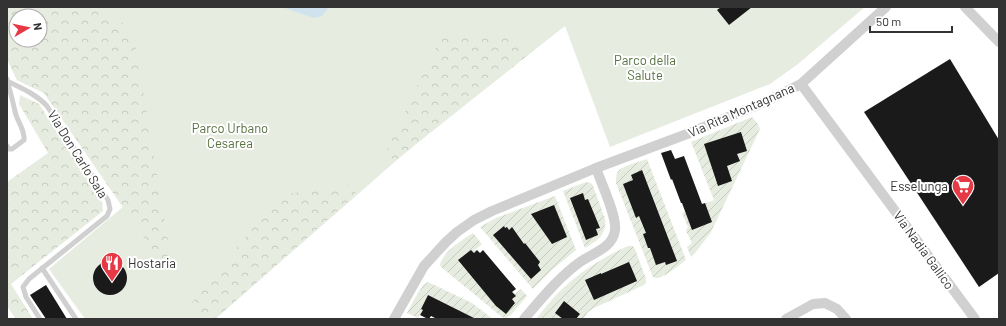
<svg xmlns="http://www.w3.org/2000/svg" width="1006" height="326" font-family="Barlow,sans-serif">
<defs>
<pattern id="forest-crowns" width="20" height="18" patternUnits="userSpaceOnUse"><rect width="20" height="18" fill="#e6ecdf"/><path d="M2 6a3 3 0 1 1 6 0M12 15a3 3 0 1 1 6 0" fill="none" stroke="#c6cbc0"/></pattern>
<pattern id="garden-furrows" width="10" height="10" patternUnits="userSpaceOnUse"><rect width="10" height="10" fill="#e6ecdf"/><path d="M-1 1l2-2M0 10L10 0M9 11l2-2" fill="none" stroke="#c6cbc0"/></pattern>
</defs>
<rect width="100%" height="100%" fill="#fff"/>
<path fill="#e6ecdf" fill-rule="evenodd" d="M7,7H865L798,64L770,84L610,147L565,26L421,139L215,319H85L49,269L124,206L44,93L17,80L7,59ZM16,16H40V40H16Z"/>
<g fill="url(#forest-crowns)" fill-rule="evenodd">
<path d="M7,7H100L117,18L127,27L135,42L175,283L44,93L17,80L7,59ZM16,16H40V40H16Z"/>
<polygon points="453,35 506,38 533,51 395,161 386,152 433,53 441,39"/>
<polygon points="20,95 39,104 102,202 103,211 11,284 33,319 16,319 7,306 7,182 48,153 19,104"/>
<polygon points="349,185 357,194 215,319 199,319 190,305 276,200 287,194"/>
</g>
<g fill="url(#garden-furrows)">
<polygon points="752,117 758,124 760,129 711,232 696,252 691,257 687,247 692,243 686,231 688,227 682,213 714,200 691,142"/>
<path d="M647,159L686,260C681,264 661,280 656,278C655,278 654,277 653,277L616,183C616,179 616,177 617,173C621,166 639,162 647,159Z"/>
<path d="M586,182L591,183L593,186L605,219C607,235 597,241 585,248L563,191Z"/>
<polygon points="555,196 576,250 553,269 533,289 480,227 496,218"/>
<path d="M473,233L482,244L475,250L515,294L521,289L527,296L510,316L505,318L502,317L441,267L440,265C443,252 462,240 473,233Z"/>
<path d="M628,246H633L635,249L646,279V283L644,285L594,308L588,312L583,319H536C542,311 549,303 556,295C577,274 601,258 628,246Z"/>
<path d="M428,282L472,303L493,319H476L428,295L421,309L423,310L418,318L407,313C412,304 420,286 428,282Z"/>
</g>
<polygon fill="#cfe2ee" points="282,7 328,7 327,10 322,16 314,18"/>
<g fill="#1a1a1a">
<polygon points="721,7 752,7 729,25 717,10"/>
<polygon points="950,59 999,140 999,273 979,287 864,112"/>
<polygon points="741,132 747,151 737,154 740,161 727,166 732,181 718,186 704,144"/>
<polygon points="671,150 675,159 684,156 702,204 705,203 712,222 692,230 682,203 681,203 672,179 671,180 661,153"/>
<polygon points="642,170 677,261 666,265 665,262 656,265 650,248 648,248 643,234 646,233 639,216 636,218 623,184 633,180 631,175"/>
<polygon points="583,193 585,200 588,199 600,228 596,229 598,235 586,240 570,198"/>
<polygon points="554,205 567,237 552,244 531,214"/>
<polygon points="504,226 505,228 507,227 509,230 512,227 524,244 525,243 540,262 538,265 541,270 531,279 493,235"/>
<polygon points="471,250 474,253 477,250 480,253 483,250 516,289 512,292 516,296 512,299 515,303 506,314 496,306 458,260"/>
<circle cx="110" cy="278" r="17"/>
<polygon points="629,262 637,281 594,300 585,280 601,273 601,274"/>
<polygon points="46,285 67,319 46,319 30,295"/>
<polygon points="428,295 476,319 437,319 431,316 429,319 428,319 420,315 423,310 421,309"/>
<polygon points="564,301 580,314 576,319 563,319 555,313"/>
</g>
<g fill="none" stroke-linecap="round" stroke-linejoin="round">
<g stroke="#d0d0d0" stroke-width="5">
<path d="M7,79V81C21,88 36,94 47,106L108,200L110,209L107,216L29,279L23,287L26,297L40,319"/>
<path d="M7,146L9,149H12L24,140C25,131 19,124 16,115C13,104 11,92 7,81"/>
<polyline points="42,268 76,319"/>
</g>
<g stroke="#d0d0d0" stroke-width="10">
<polyline points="965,7 999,42"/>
<polyline points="801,84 975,319"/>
<polyline points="394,319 424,266 446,242 457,232 474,220 492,211 596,168 687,134 765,102 801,84 886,7"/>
<path d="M524,319C542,298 558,278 580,262C593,253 613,248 615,230C617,216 601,183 596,168"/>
<polyline points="786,319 813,304 825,303 837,309 846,319"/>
</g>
</g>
<defs>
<g id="supermarket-pin" transform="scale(1.15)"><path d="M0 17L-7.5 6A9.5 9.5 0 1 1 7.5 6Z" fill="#e63946" stroke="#fff"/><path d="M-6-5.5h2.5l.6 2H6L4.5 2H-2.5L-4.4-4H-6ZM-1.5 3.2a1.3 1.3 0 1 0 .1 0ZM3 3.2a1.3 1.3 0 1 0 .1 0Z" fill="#fff"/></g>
<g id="restaurant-pin" transform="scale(1.15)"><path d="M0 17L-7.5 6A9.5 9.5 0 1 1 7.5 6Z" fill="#e63946" stroke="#fff"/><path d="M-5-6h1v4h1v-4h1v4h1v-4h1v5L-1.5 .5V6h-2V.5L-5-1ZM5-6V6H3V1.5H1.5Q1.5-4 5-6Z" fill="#fff"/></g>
</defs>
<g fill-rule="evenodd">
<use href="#supermarket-pin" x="963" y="186"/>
<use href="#restaurant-pin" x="112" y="263"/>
</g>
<g text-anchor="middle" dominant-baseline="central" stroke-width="4" stroke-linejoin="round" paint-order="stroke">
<g font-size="13" fill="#56703f" stroke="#fff">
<text x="645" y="60">Parco della<tspan x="645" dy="15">Salute</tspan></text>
<text x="230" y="128">Parco Urbano<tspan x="230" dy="15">Cesarea</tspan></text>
</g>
<g font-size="13" fill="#333" stroke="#fff">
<text transform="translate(741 110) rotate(-24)">Via Rita Montagnana</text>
<text transform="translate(78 154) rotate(58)">Via Don Carlo Sala</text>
<text transform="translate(924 250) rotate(54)">Via Nadia Gallico</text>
</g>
<g font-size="13" fill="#333" stroke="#fff" text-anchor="end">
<text x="948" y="186">Esselunga</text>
<text x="128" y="263" text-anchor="start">Hostaria</text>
</g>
</g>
<rect width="1006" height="326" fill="none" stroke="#333333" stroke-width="16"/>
<g transform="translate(28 28) rotate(81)"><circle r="19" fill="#ffffff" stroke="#adadad"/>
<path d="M0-3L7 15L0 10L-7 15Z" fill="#e63946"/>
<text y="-6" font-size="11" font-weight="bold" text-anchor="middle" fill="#333333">N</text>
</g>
<path d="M870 26v6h82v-6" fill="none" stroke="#333333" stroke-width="2"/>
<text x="876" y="26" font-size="12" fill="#333333" stroke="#ffffff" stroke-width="3" paint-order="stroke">50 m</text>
</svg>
